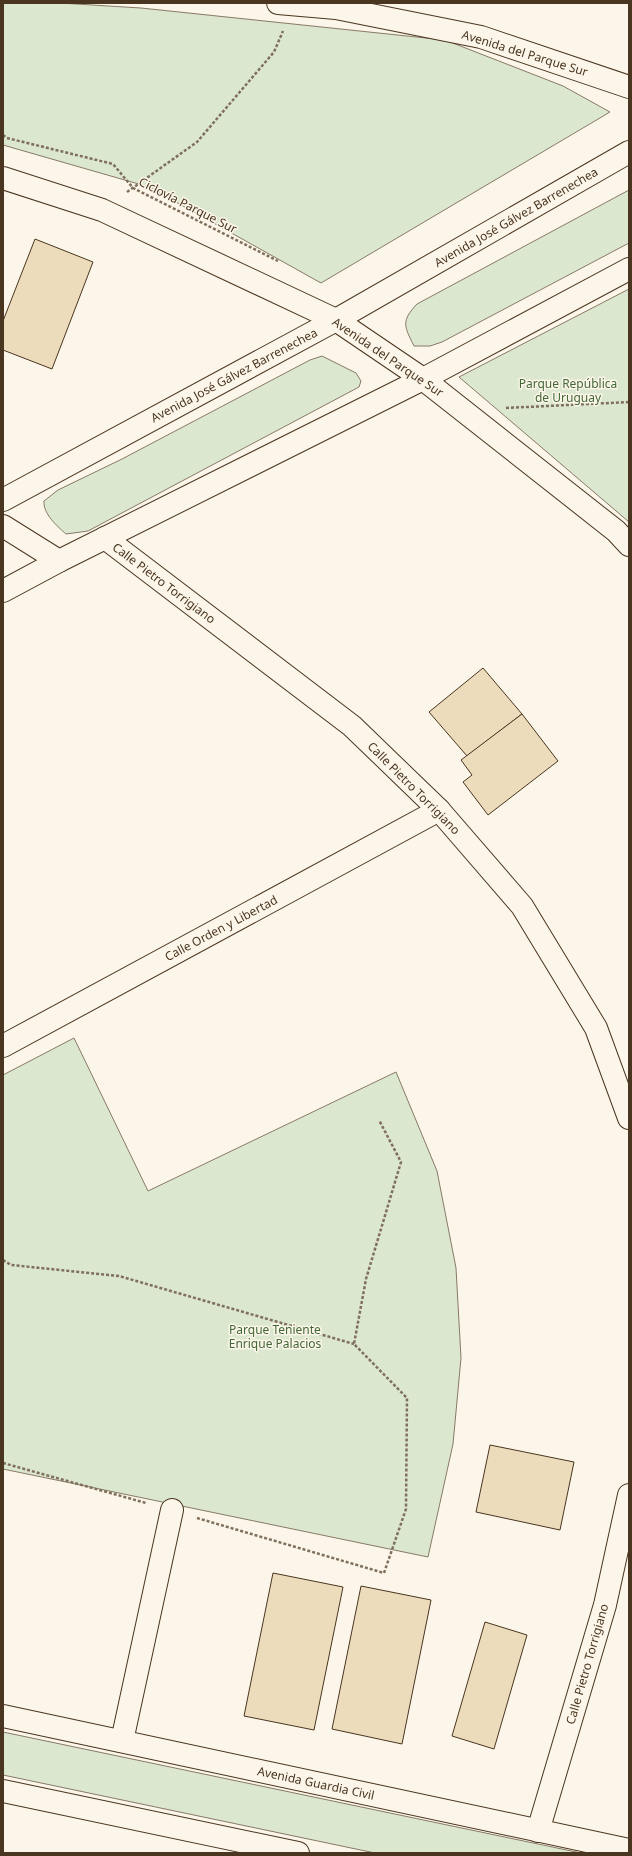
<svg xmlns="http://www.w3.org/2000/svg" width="632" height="1856" font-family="'Noto Sans',sans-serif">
<rect width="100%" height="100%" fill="#fbf6e9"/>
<g fill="#dce7d0" stroke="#887966">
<polygon points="3,3 60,3 141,8 445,40 563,86 610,112 321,283 149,187 3,145"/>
<path d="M629,190V243L442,342L430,346H414C404,326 401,321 417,304Z"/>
<polygon points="629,289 629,522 459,377"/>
<path d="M322,356L356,373L361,381L359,387L88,531L66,534C57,526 43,514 44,501L58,490L122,459L310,360Z"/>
<polygon points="74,1038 148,1191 396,1072 437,1171 456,1268 461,1358 453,1444 428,1557 3,1469 3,1075"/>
<polygon points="3,1732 581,1853 375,1853 3,1775"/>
</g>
<g fill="#ecdcbc" stroke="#4a3520">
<polygon points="35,239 93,262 52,369 3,350 3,321"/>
<polygon points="483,668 522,714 467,756 429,712"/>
<polygon points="522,714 558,761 488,815 463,782 472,775 461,760"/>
<polygon points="490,1445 574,1462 560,1530 476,1512"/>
<polygon points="273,1573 343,1587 314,1730 244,1716"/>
<polygon points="361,1586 431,1600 402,1744 332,1729"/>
<polygon points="485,1622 527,1635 494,1749 452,1736"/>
</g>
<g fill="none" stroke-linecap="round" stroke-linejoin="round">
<g stroke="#4a3520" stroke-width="24">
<g id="street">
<polyline points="3,526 59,561"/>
<polyline points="105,538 352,726 439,810 522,906 596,1028 629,1118"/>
<polyline points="3,1046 439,810"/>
<polyline points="122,1741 172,1510"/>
<polyline points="538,1831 605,1605 629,1495"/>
</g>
</g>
<g stroke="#4a3520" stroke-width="24">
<g id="secondary">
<polyline points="278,3 336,8 481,37 629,87"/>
<polyline points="3,178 102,210 336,320 423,379 616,531 629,545"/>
<polyline points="3,500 336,320 629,152"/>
<polyline points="3,591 59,561 423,379 629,269"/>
<polyline points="3,1716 629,1850"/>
<polyline points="3,1791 298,1853"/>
</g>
</g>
<g stroke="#7f6f5c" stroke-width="2.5" stroke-dasharray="3 2" stroke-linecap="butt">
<polyline points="3,135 7,138 113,164 133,188 278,261"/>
<polyline points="127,192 197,142 274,52 283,31"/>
<polyline points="506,408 629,402"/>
<polyline points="3,1260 11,1265 119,1276 354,1344"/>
<polyline points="3,1463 146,1503"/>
<polyline points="197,1518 384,1573 406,1509 407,1398 354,1344 366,1279 401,1162 379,1120"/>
</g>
<use href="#street" stroke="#fbf6e9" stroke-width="22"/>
<use href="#secondary" stroke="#fbf6e9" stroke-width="22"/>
</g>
<g text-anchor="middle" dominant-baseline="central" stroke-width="3" stroke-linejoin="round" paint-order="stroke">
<g font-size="12" fill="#4a3520" stroke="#fbf6e9">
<text transform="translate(525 53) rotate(17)">Avenida del Parque Sur</text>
<text transform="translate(188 205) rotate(27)">Ciclovía Parque Sur</text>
<text transform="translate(516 217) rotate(-30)">Avenida José Gálvez Barrenechea</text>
<text transform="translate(388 357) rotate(34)">Avenida del Parque Sur</text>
<text transform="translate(234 375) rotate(-28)">Avenida José Gálvez Barrenechea</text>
<text transform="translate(164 583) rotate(37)">Calle Pietro Torrigiano</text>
<text transform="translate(414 788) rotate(45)">Calle Pietro Torrigiano</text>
<text transform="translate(221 928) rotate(-28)">Calle Orden y Libertad</text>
<text transform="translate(587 1664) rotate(-74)">Calle Pietro Torrigiano</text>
<text transform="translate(316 1783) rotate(12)">Avenida Guardia Civil</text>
</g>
<g font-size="12" fill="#436837" stroke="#fbf6e9">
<text x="568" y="383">Parque República<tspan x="568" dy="14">de Uruguay</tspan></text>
<text x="275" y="1329">Parque Teniente<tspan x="275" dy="14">Enrique Palacios</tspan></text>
</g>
</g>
<rect width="632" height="1856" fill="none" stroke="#4a3520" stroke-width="8"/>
</svg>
